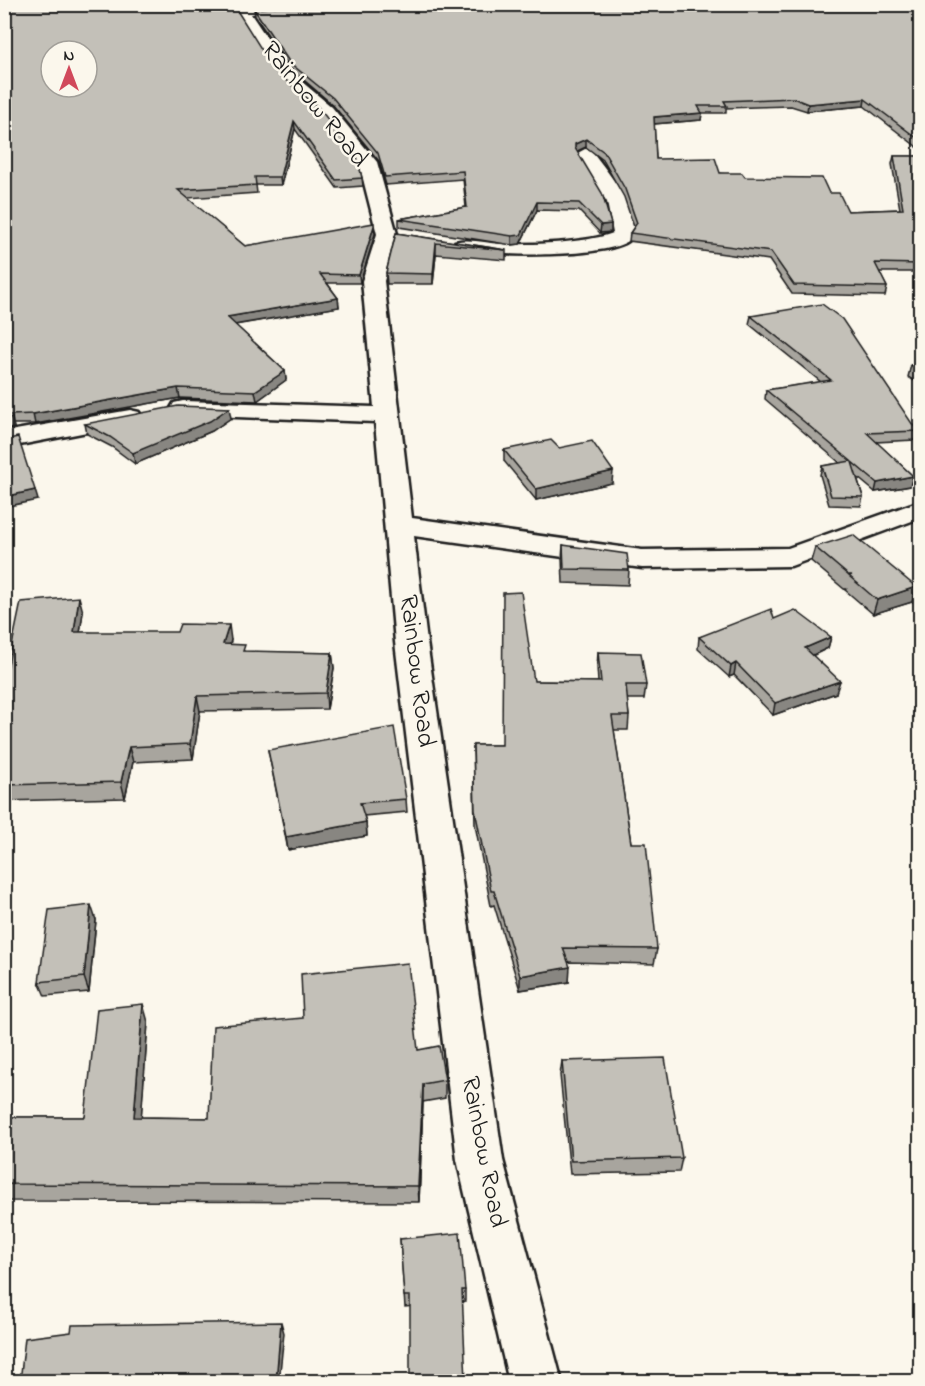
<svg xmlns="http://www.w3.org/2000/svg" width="925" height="1386" font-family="'Indie Flower',sans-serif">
<rect width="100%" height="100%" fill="#fbf7ec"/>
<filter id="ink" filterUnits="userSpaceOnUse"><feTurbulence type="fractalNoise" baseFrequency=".0167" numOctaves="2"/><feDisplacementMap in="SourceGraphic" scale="12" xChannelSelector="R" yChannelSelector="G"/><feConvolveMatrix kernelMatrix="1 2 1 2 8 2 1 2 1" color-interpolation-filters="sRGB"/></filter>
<g filter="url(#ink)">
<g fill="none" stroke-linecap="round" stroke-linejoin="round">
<g stroke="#1c1c1c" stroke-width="5">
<g id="street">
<polygon points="232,4 307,4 301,8 251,14 289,71 332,107 377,162 397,234 384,281 412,518 642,550 788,548 920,501 920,518 791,566 642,568 414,536 427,642 503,1160 562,1382 509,1382 457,1160 395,642 375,422 183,415 174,413 171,408 174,403 183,401 374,407 362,281 377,234 359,163 320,113 278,77"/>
<path d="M585,149L591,150C606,170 639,208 633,235C628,260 478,256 455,250L452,246L455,242C469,238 486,243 501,244C530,245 587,243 613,233L607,202L576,154Z"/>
<polygon points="130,410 139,412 142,417 139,422 4,448 4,432"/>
</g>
</g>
<use href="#street" fill="#fbf7ec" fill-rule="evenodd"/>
</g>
<g fill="#a8a59e" stroke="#1c1c1c" stroke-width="1.5">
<polygon points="4,4 275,71 362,178 363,186 337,188 295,129 281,185 256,185 257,193 187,198 245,246 374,226 375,234 360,283 327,283 338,298 339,307 235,325 285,371 286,380 257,401 180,398 35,424 13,424 14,428 4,430"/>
<polygon points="921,4 921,150 864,106 807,111 791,106 726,108 726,113 702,113 701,120 654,124 656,159 720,173 829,193 848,211 900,209 892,164 894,156 921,156 921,272 879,272 887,287 885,296 792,294 769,260 629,241 630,233 634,227 624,197 603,160 586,147 577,151 611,224 611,232 600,233 579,211 537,210 520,244 512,245 399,227 399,219 466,207 463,179 386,185 379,161 333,105 291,69 255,16 254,9"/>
<polygon points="396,233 506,250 506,260 436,254 433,284 387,284 386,273"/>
<polygon points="751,316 917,431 915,440 876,442 913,476 910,486 875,492 857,477 863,497 861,506 829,505 820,475 822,466 840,463 765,399 766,390 821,382 749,324"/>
<polygon points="921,363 921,385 908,377 911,365"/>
<polygon points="231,418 212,431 135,464 112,447 87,434 85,424"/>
<polygon points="559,448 612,483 536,500 504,461 504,450"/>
<polygon points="563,545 629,570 628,585 563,583 562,559"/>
<polygon points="815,547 912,602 873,614 845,590 846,589 844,589 811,561"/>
<polygon points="83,612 80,632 231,640 230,645 246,652 332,653 334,668 327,709 200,711 193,759 133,762 125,798 4,801 4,674 6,674"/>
<polygon points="774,619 831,637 828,648 812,656 836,693 773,715 734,675 729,677 698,649 699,637"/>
<polygon points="598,652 646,685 644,699 627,699 629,716 628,730 614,730 631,843 657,949 654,964 568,962 569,982 520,990 494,905 491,906 475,825 473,745 502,745 534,681 598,682 597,667"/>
<polygon points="268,750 406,799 407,812 364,816 366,822 367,836 288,850"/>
<polygon points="96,920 89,992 45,996 39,982"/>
<polygon points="148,1022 141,1117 209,1118 418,1050 445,1080 445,1098 423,1102 419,1202 4,1201 4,1117 85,1117"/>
<polygon points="562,1061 682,1158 679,1172 570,1174 560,1075"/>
<polygon points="400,1239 465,1290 465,1301 405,1307"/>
</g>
<g fill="#888681" stroke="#1c1c1c" stroke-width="1.5">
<polygon points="865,99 864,106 807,111 808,104"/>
<polygon points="702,113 701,120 653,124 654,117"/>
<polygon points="294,121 295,129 281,185 280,177"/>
<polygon points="586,139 586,147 575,152 574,155 575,144"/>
<polygon points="537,202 537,210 520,244 512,245 512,236"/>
<polygon points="611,224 611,232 600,233 601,225"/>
<polygon points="374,226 375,234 360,283 359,275"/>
<polygon points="436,243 436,254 433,284 433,274"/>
<polygon points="338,298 339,307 228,326 227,317"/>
<polygon points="285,371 286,380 257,401 255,391"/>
<polygon points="178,388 180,398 35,424 33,414"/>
<polygon points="229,408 231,418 212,431 135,464 133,453"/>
<polygon points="12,418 14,428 4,430 4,420"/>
<polygon points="613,471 612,483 536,500 536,489"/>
<polygon points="913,476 910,486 875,492 877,483"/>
<polygon points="35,490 38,500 4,507 4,497"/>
<polygon points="916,587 912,602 873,614 877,600"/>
<polygon points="79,597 83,612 78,647 74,632"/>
<polygon points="229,625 231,640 226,660 223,644"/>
<polygon points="831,637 828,648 802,660 805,648"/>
<polygon points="332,653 334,668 327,709 326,693"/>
<polygon points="736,663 734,675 729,677 731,666"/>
<polygon points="840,681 836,693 773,715 775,703"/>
<polygon points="197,696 200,711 193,759 190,744"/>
<polygon points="129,747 133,762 125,798 121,782"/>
<polygon points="366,822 367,836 288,850 286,837"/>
<polygon points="91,905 96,920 89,992 84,977"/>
<polygon points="570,967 569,982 520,990 520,976"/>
<polygon points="143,1004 148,1022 140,1135 134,1117"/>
<polygon points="423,1084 423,1102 419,1202 418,1186"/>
<polygon points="281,1322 284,1333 279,1382 276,1382"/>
</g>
<g fill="#c3c0b8" stroke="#1c1c1c" stroke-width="1.5" fill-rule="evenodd">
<path d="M4,4H233L275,71L318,107L357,156L362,178L336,180L294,121L280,177H255L256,185L178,190L245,246L374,223V226L359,275L320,274L338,298L227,317L285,371L255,391L178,388L33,414L11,415L12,418L4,420ZM51,51H87V87H51Z"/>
<polygon points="296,4 921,4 921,141 865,99 808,104 793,98 724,101 727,106 698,106 702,113 654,117 656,159 715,158 720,173 742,173 745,177 822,178 829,193 839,193 848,211 903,209 894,156 921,156 921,264 875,263 887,287 794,285 771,252 630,233 637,223 625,189 604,152 586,139 575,144 575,148 602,193 611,224 601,225 579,203 537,202 521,235 512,236 399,219 467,207 463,171 385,177 378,153 333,98 290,63 254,9"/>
<polygon points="396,233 506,250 436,243 433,274 386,273"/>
<polygon points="822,304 842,319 917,431 867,433 913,476 877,483 852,462 863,497 831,496 822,466 851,461 766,390 831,380 751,316"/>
<polygon points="921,363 921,371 911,365"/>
<polygon points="178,406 229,408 210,421 133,453 110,437 85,424"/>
<polygon points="18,437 35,490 4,497 4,440"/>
<polygon points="551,440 559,448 592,441 613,471 536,489 504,450"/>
<polygon points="853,535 916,587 877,600 849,576 852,575 848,575 815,547"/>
<polygon points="563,545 627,554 629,570 564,569"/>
<polygon points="521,592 534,681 601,682 598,652 641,653 646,685 626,685 629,716 612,716 631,843 646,843 657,949 563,948 570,967 520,976 494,891 491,891 475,810 473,745 502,745 503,593"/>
<polygon points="79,597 74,632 177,632 180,624 229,625 223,644 245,645 243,651 332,653 326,693 197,696 190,744 129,747 121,782 4,785 4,674 6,674 21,602"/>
<polygon points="771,609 774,619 795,610 831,637 805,648 840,681 775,703 736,663 731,666 699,637"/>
<polygon points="394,727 406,799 360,803 366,822 286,837 268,750"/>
<polygon points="91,905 84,977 39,982 49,910"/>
<polygon points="408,963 418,1050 439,1046 445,1080 423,1084 418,1186 4,1184 4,1117 85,1117 97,1009 143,1004 134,1117 209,1118 213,1026 303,1018 301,974"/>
<polygon points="665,1058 682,1158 571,1161 562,1061"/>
<polygon points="460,1233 465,1290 462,1290 466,1382 410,1382 410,1296 404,1296 400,1239"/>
<polygon points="281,1322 276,1382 20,1382 25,1338 71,1332 72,1325"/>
</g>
</g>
<g text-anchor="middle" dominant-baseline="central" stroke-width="5" stroke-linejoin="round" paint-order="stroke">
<g font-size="26" fill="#1c1c1c" stroke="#fbf7ec">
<text transform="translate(314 105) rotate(51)">Rainbow Road</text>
<text transform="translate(416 671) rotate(83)">Rainbow Road</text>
<text transform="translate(483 1152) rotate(79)">Rainbow Road</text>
</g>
</g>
<rect width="925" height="1386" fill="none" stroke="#fbf7ec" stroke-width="24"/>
<rect x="12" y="12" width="901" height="1362" fill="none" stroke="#1c1c1c" stroke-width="2" filter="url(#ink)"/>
<g transform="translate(69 69)"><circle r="28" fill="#fbf7ec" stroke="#a29f99" stroke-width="1.5"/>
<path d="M0-4.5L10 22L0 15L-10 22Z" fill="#d1495b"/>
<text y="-9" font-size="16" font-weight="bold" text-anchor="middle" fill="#1c1c1c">N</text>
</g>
</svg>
